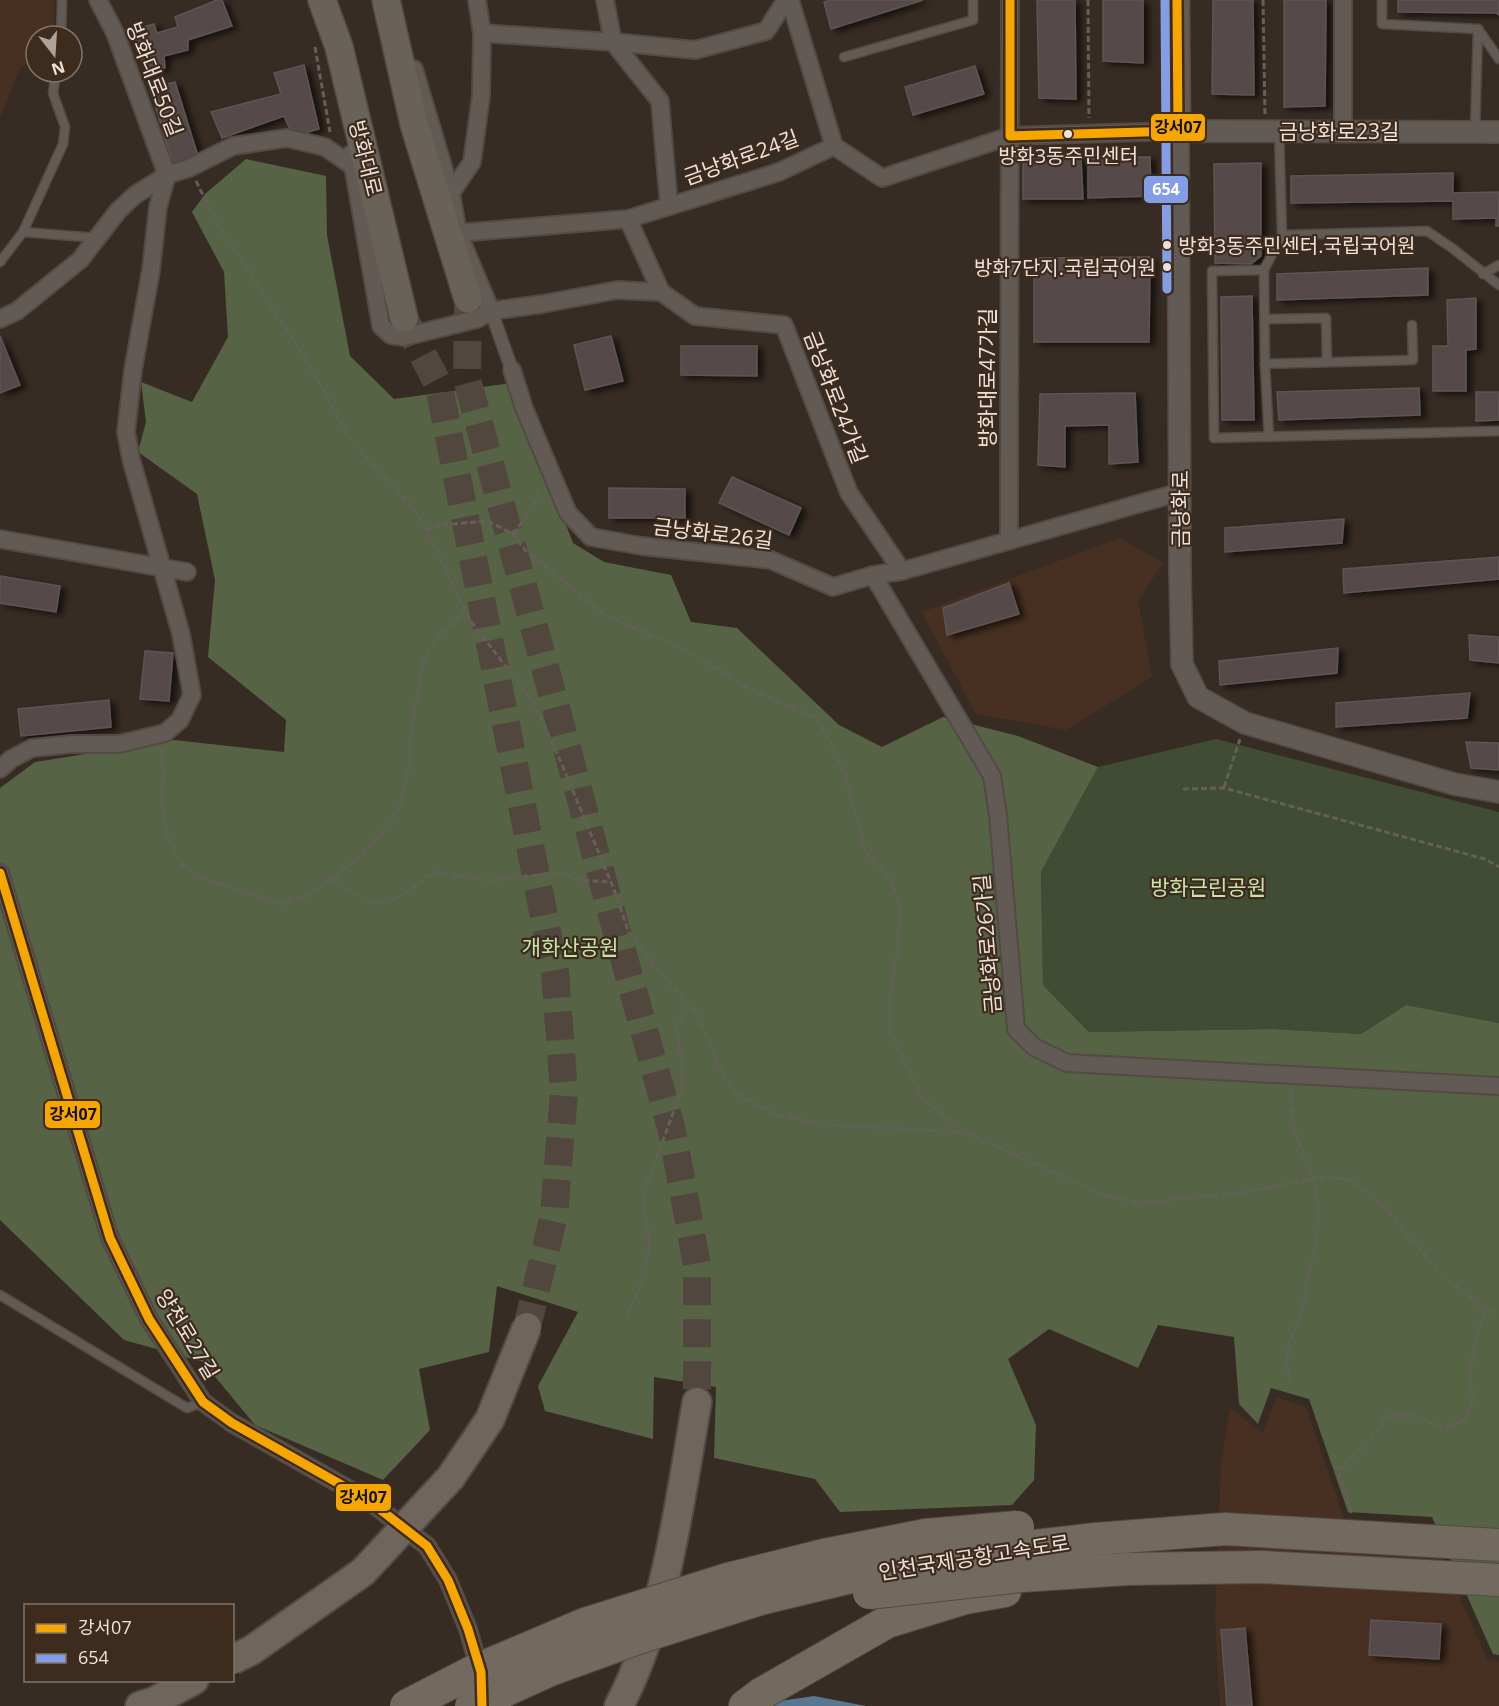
<svg xmlns="http://www.w3.org/2000/svg" width="1499" height="1706" font-family="'Open Sans','Noto Sans KR',sans-serif">
<defs>
<filter id="shadow"><feDropShadow dx="5.5" dy="3" stdDeviation="3" flood-color="#0009"/></filter>
</defs>
<rect width="100%" height="100%" fill="#362c24"/>
<g fill="#473021">
<polygon points="0,0 54,0 53,36 36,36 36,58 20,68 0,118"/>
<polygon points="1119,538 1163,563 1138,601 1152,677 1066,730 976,714 922,612"/>
<polygon points="1276,1397 1306,1407 1344,1518 1427,1524 1487,1659 1499,1662 1499,1706 1220,1706 1215,1620 1221,1465 1230,1408 1263,1433"/>
</g>
<polygon fill="#414c34" points="1216,739 1499,812 1499,1023 1406,1005 1361,1034 1272,1029 1089,1032 1043,985 1041,872 1098,767"/>
<polygon fill="#566445" points="246,159 326,176 327,235 350,356 394,399 511,383 573,543 604,562 671,575 691,622 737,628 839,725 882,747 943,717 1018,736 1098,767 1041,872 1043,985 1089,1032 1272,1029 1361,1034 1406,1005 1499,1023 1499,1655 1493,1654 1432,1517 1348,1512 1309,1399 1271,1388 1258,1424 1239,1404 1234,1337 1158,1325 1138,1368 1049,1329 1008,1359 1036,1425 1034,1480 1012,1505 840,1512 815,1479 714,1458 716,1387 654,1377 653,1439 545,1411 538,1386 578,1312 497,1286 489,1352 419,1369 430,1430 383,1480 255,1425 203,1362 124,1340 0,1220 0,788 35,762 174,740 284,752 286,720 208,657 215,580 197,494 138,452 146,422 141,382 192,402 228,337 224,272 192,212 205,194"/>
<polygon fill="#597890" points="814,1696 866,1706 768,1706 773,1702"/>
<g fill="#544949" stroke="#5e5554" stroke-width="1.5" filter="url(#shadow)">
<polygon points="217,0 222,0 232,26 188,40 188,50 164,56 165,68 146,72 132,30 154,24 157,33 178,27 175,17"/>
<polygon points="831,0 923,0 831,29 824,2"/>
<polygon points="1037,0 1075,0 1076,99 1039,98"/>
<polygon points="1103,0 1143,0 1143,63 1103,61"/>
<polygon points="1213,0 1253,0 1254,95 1212,94"/>
<polygon points="1284,0 1326,0 1325,106 1284,107"/>
<polygon points="1398,0 1499,0 1499,15 1496,13 1398,12"/>
<polygon points="304,65 319,129 293,136 284,116 222,138 211,112 281,94 274,73"/>
<polygon points="975,66 984,94 913,115 905,87"/>
<polygon points="175,82 198,156 173,164 150,89"/>
<polygon points="1150,157 1151,196 1088,198 1088,158"/>
<polygon points="1081,158 1083,199 1023,199 1023,159"/>
<polygon points="1261,163 1261,256 1251,264 1215,263 1214,164"/>
<polygon points="1453,173 1453,193 1499,192 1499,226 1496,226 1496,218 1453,219 1453,201 1291,203 1291,176"/>
<polygon points="1150,257 1149,342 1034,342 1034,258"/>
<polygon points="1428,268 1428,295 1277,300 1277,274"/>
<polygon points="1252,296 1254,420 1222,420 1221,297"/>
<polygon points="1476,298 1476,349 1466,350 1466,391 1433,391 1433,346 1448,346 1447,300"/>
<polygon points="0,336 20,385 0,393"/>
<polygon points="611,336 623,381 585,390 574,345"/>
<polygon points="681,346 757,346 757,376 681,375"/>
<polygon points="1419,388 1420,415 1279,420 1277,392"/>
<polygon points="1476,392 1499,392 1499,420 1476,421"/>
<polygon points="1135,393 1138,462 1109,464 1109,425 1065,426 1065,467 1038,465 1040,394"/>
<polygon points="732,477 801,508 789,535 719,503"/>
<polygon points="609,488 685,489 685,518 609,518"/>
<polygon points="1344,519 1342,543 1225,552 1225,528"/>
<polygon points="1499,557 1499,579 1344,593 1343,569"/>
<polygon points="0,576 60,586 56,612 0,603"/>
<polygon points="1009,583 1019,614 947,635 943,608"/>
<polygon points="1469,635 1499,637 1499,663 1470,660"/>
<polygon points="1338,648 1337,673 1220,685 1219,661"/>
<polygon points="145,651 173,653 169,701 140,699"/>
<polygon points="1470,693 1467,718 1336,727 1336,703"/>
<polygon points="109,700 111,727 21,736 18,709"/>
<polygon points="1466,742 1499,743 1499,770 1471,768"/>
<polygon points="1371,1620 1441,1624 1439,1659 1369,1655"/>
<polygon points="1245,1628 1252,1706 1227,1706 1221,1630"/>
</g>
<g fill="none" stroke-linecap="round" stroke-linejoin="round">
<g stroke="#51473f" stroke-width="28" stroke-dasharray="28 14" stroke-linecap="butt">
<polyline points="468,299 467,379 614,922 672,1131 697,1265 697,1402"/>
<polyline points="404,318 439,386 555,972 564,1093 554,1215 527,1327"/>
</g>
<g stroke="#534a43" stroke-width="11">
<g id="service">
<polyline points="1382,0 1382,24 1478,29 1499,59"/>
<polyline points="61,36 62,0"/>
<polyline points="844,57 973,20 973,0"/>
<polyline points="1475,131 1478,29"/>
<polyline points="1279,132 1282,235 1427,231 1452,248 1499,285"/>
<polyline points="23,232 97,238"/>
<polyline points="1282,235 1264,270 1212,271 1214,438 1499,431"/>
<polyline points="0,262 23,232 63,144 65,127 53,93 56,72"/>
<polyline points="1264,270 1265,364 1269,437"/>
<polyline points="1483,274 1499,265"/>
<polyline points="1265,319 1326,318 1327,362"/>
<polyline points="1265,364 1413,360 1412,325"/>
<polyline points="0,1295 187,1408 203,1402"/>
</g>
</g>
<g stroke="#534a43" stroke-width="15">
<polyline id="pedestrian" points="491,311 512,370"/>
</g>
<g stroke="#534a43" stroke-width="20">
<g id="minor">
<polyline points="605,0 613,42 660,101 669,206"/>
<polyline points="790,0 834,146"/>
<polyline points="1343,0 1343,132"/>
<polyline points="482,33 613,42 695,50 766,31 786,0"/>
<polyline points="834,146 882,178 1010,136 1178,131"/>
<polyline points="351,154 381,326 391,335 404,337 477,319 491,311 458,233 451,193 414,69"/>
<polyline points="451,193 472,162 481,96 482,33 477,0"/>
<polyline points="628,219 661,292 695,316 784,325 849,493 902,571"/>
<polyline points="458,233 628,219 779,172 834,146"/>
<polyline points="491,311 542,304 617,290 661,292"/>
<polyline points="0,319 17,311 80,260 118,211 135,195 167,175 189,168 233,146 287,138 325,147 354,167"/>
<polyline points="512,370 524,408 568,513 591,537 642,546 771,560 833,587 873,575 902,571 1180,492"/>
<polyline points="0,539 187,572"/>
<polyline points="1009,540 1010,0"/>
<polyline points="873,575 992,776 998,815 1016,1029 1034,1047 1067,1063 1499,1086"/>
<polyline points="0,769 11,759 32,748 72,744 119,744 165,733 180,720 192,695 181,634 131,459 126,432 133,370 151,270 158,207 167,175 115,33 98,0"/>
<polyline points="0,873 110,1238 149,1319 203,1402 232,1423 368,1500 427,1546 448,1580 468,1629 481,1675"/>
</g>
</g>
<g stroke="#534a43" stroke-width="24">
<polyline id="tertiary" points="1499,132 1178,131 1180,573 1182,664 1198,697 1245,723 1454,784 1499,792"/>
</g>
<g stroke="#534a43" stroke-width="27">
<polyline id="secondary" points="1177,0 1178,131"/>
</g>
<g stroke="#534a43" stroke-width="30">
<g id="primary">
<polyline points="322,0 339,47 404,318"/>
<polyline points="386,0 414,124 468,299"/>
</g>
</g>
<g stroke="#534a43" stroke-width="32">
<g id="trunk">
<polyline points="140,1706 153,1702 194,1680"/>
<path d="M619,1706C667,1613 679,1504 697,1402"/>
</g>
</g>
<g stroke="#534a43" stroke-width="34">
<polyline id="motorway" points="745,1706 761,1694 887,1622 965,1598 1005,1591"/>
</g>
<g stroke="#655e59" stroke-width="3" stroke-dasharray="6 3" stroke-linecap="butt">
<polyline points="1088,0 1089,118"/>
<polyline points="1263,0 1265,115"/>
<polyline points="315,47 330,132"/>
<polyline points="196,181 217,223 307,361 351,441 415,510 436,549 469,619 532,700 558,755 613,887 629,933 670,984 696,1012 720,1067 735,1092 775,1114 826,1125 966,1132 1097,1193 1141,1203 1245,1192 1326,1177 1350,1180 1384,1206 1441,1274 1485,1309 1499,1314"/>
<polyline points="426,530 440,525 488,521 513,534 526,551 605,615 688,652 748,688 817,719 832,745 846,778 865,851 892,881 900,907 898,942 889,1008 889,1028 922,1099 964,1130"/>
<path d="M513,534C525,519 536,506 540,487"/>
<polyline points="161,749 163,772 162,803 168,838 181,864 202,878 281,904 307,896 358,859 384,830 399,808 410,764 410,735 424,659 439,637 465,611"/>
<polyline points="1224,787 1240,739"/>
<polyline points="1183,789 1224,788 1485,859 1499,867"/>
<path d="M332,878C343,885 353,893 364,899C390,912 414,886 434,872L490,881L505,878L563,873L579,880L611,882"/>
<polyline points="1291,1089 1291,1116 1297,1138 1314,1179 1319,1213 1316,1243 1307,1278 1304,1305 1288,1346 1287,1363 1292,1386"/>
<path d="M627,1315C640,1287 653,1260 648,1229C646,1210 641,1207 646,1187L683,1086L677,1024L689,1005"/>
<path d="M1351,1513L1338,1468L1343,1467L1375,1434L1388,1416L1414,1415L1438,1426L1446,1427L1465,1420C1477,1398 1470,1393 1471,1370C1473,1348 1478,1329 1485,1309"/>
</g>
<use href="#service" stroke="#625b55" stroke-width="8"/>
<use href="#pedestrian" stroke="#625b55" stroke-width="12"/>
<use href="#minor" stroke="#625b55" stroke-width="16"/>
<use href="#tertiary" stroke="#625b55" stroke-width="21"/>
<use href="#secondary" stroke="#625b54" stroke-width="24"/>
<use href="#primary" stroke="#696258" stroke-width="27"/>
<use href="#trunk" stroke="#6e665c" stroke-width="28"/>
<use href="#motorway" stroke="#726a5f" stroke-width="32"/>
<g stroke="#534a43" stroke-width="32" stroke-linecap="butt">
<polyline id="trunk-bridge" points="232,1660 252,1650 363,1572 451,1477 490,1419 527,1327"/>
</g>
<g stroke="#534a43" stroke-width="34" stroke-linecap="butt">
<g id="motorway-bridge">
<polyline points="869,1593 1021,1576 1127,1569 1261,1567 1499,1580"/>
<polyline points="406,1706 474,1671 585,1624 728,1579 824,1555 926,1535 1018,1527"/>
<polyline points="471,1706 550,1670 641,1637 760,1599 876,1571 991,1551 1096,1539 1225,1529 1499,1545"/>
</g>
</g>
<use href="#trunk-bridge" stroke="#6e665c" stroke-width="28"/>
<use href="#motorway-bridge" stroke="#726a5f" stroke-width="32"/>
<g stroke="#3d2b1d" stroke-width="14">
<g id="bus-1">
<polyline points="1010,0 1010,136 1178,131 1177,0"/>
<polyline points="0,873 110,1238 149,1319 203,1402 232,1423 368,1500 427,1546 448,1580 468,1629 481,1672 482,1706"/>
</g>
</g>
<g stroke="#3d2b1d" stroke-width="14">
<polyline id="bus-2" points="1165,0 1167,289"/>
</g>
<use href="#bus-1" stroke="#f7a600" stroke-width="9"/>
<use href="#bus-2" stroke="#839de6" stroke-width="9"/>
</g>
<g fill="#ede1d9" stroke="#3d2b1d" stroke-width="2">
<circle cx="1068" cy="134" r="5"/>
<circle cx="1167" cy="245" r="5"/>
<circle cx="1167" cy="267" r="5"/>
</g>
<g text-anchor="middle" dominant-baseline="central" stroke-width="4.5" stroke-linejoin="round" paint-order="stroke">
<g font-size="20" fill="#ede1d9" stroke="#3d2b1d">
<text x="1068" y="155">방화3동주민센터</text>
<text x="1178" y="245" text-anchor="start">방화3동주민센터.국립국어원</text>
<text x="1156" y="267" text-anchor="end">방화7단지.국립국어원</text>
</g>
<g font-size="21" fill="#ede1d9" stroke="#3d2b1d">
<text transform="translate(155 79) rotate(69)">방화대로50길</text>
<text x="1339" y="131">금낭화로23길</text>
<text transform="translate(741 157) rotate(-20)">금낭화로24길</text>
<text transform="translate(366 158) rotate(76)">방화대로</text>
<text transform="translate(987 378) rotate(-90)">방화대로47가길</text>
<text transform="translate(836 397) rotate(69)">금낭화로24가길</text>
<text transform="translate(1180 509) rotate(-90)">금낭화로</text>
<text transform="translate(713 533) rotate(7)">금낭화로26길</text>
<text transform="translate(987 944) rotate(-95)">금낭화로26가길</text>
<text transform="translate(188 1334) rotate(59)">양천로27길</text>
<text transform="translate(974 1557) rotate(-9)">인천국제공항고속도로</text>
</g>
<g font-size="21" fill="#c6e6a9" stroke="#3d2b1d">
<text x="1208" y="887">방화근린공원</text>
<text x="570" y="947">개화산공원</text>
</g>
</g>
<g stroke="#3d2b1d" stroke-width="2">
<rect x="1150" y="113" width="56" height="29" rx="6" fill="#f7a600"/>
<rect x="1143" y="175" width="46" height="29" rx="6" fill="#839de6"/>
<rect x="44" y="1100" width="57" height="29" rx="6" fill="#f7a600"/>
<rect x="335" y="1483" width="57" height="29" rx="6" fill="#f7a600"/>
</g>
<g font-size="16" text-anchor="middle" font-weight="bold" fill="#fff">
<text x="1166" y="195">654</text>
</g>
<g font-size="16" text-anchor="middle" font-weight="bold" fill="#111">
<text x="1178" y="133">강서07</text>
<text x="73" y="1120">강서07</text>
<text x="363" y="1503">강서07</text>
</g>
<rect x="24" y="1604" width="210" height="78" fill="#3d2b1d" stroke="#837468" stroke-width="1.5"/>
<rect x="36" y="1624" width="30" height="9" fill="#f7a600" stroke="#837468" stroke-width="1.5"/>
<text x="78" y="1634" font-size="18" fill="#ede1d9">강서07</text>
<rect x="36" y="1654" width="30" height="9" fill="#839de6" stroke="#837468" stroke-width="1.5"/>
<text x="78" y="1664" font-size="18" fill="#ede1d9">654</text>
<g transform="translate(54 54) rotate(163)"><circle r="28" fill="#3d2b1d" stroke="#837468" stroke-width="1.5"/>
<path d="M0-4.5L10 22L0 15L-10 22Z" fill="#ada29a"/>
<text y="-9" font-size="16" font-weight="bold" text-anchor="middle" fill="#ede1d9">N</text>
</g>
</svg>
